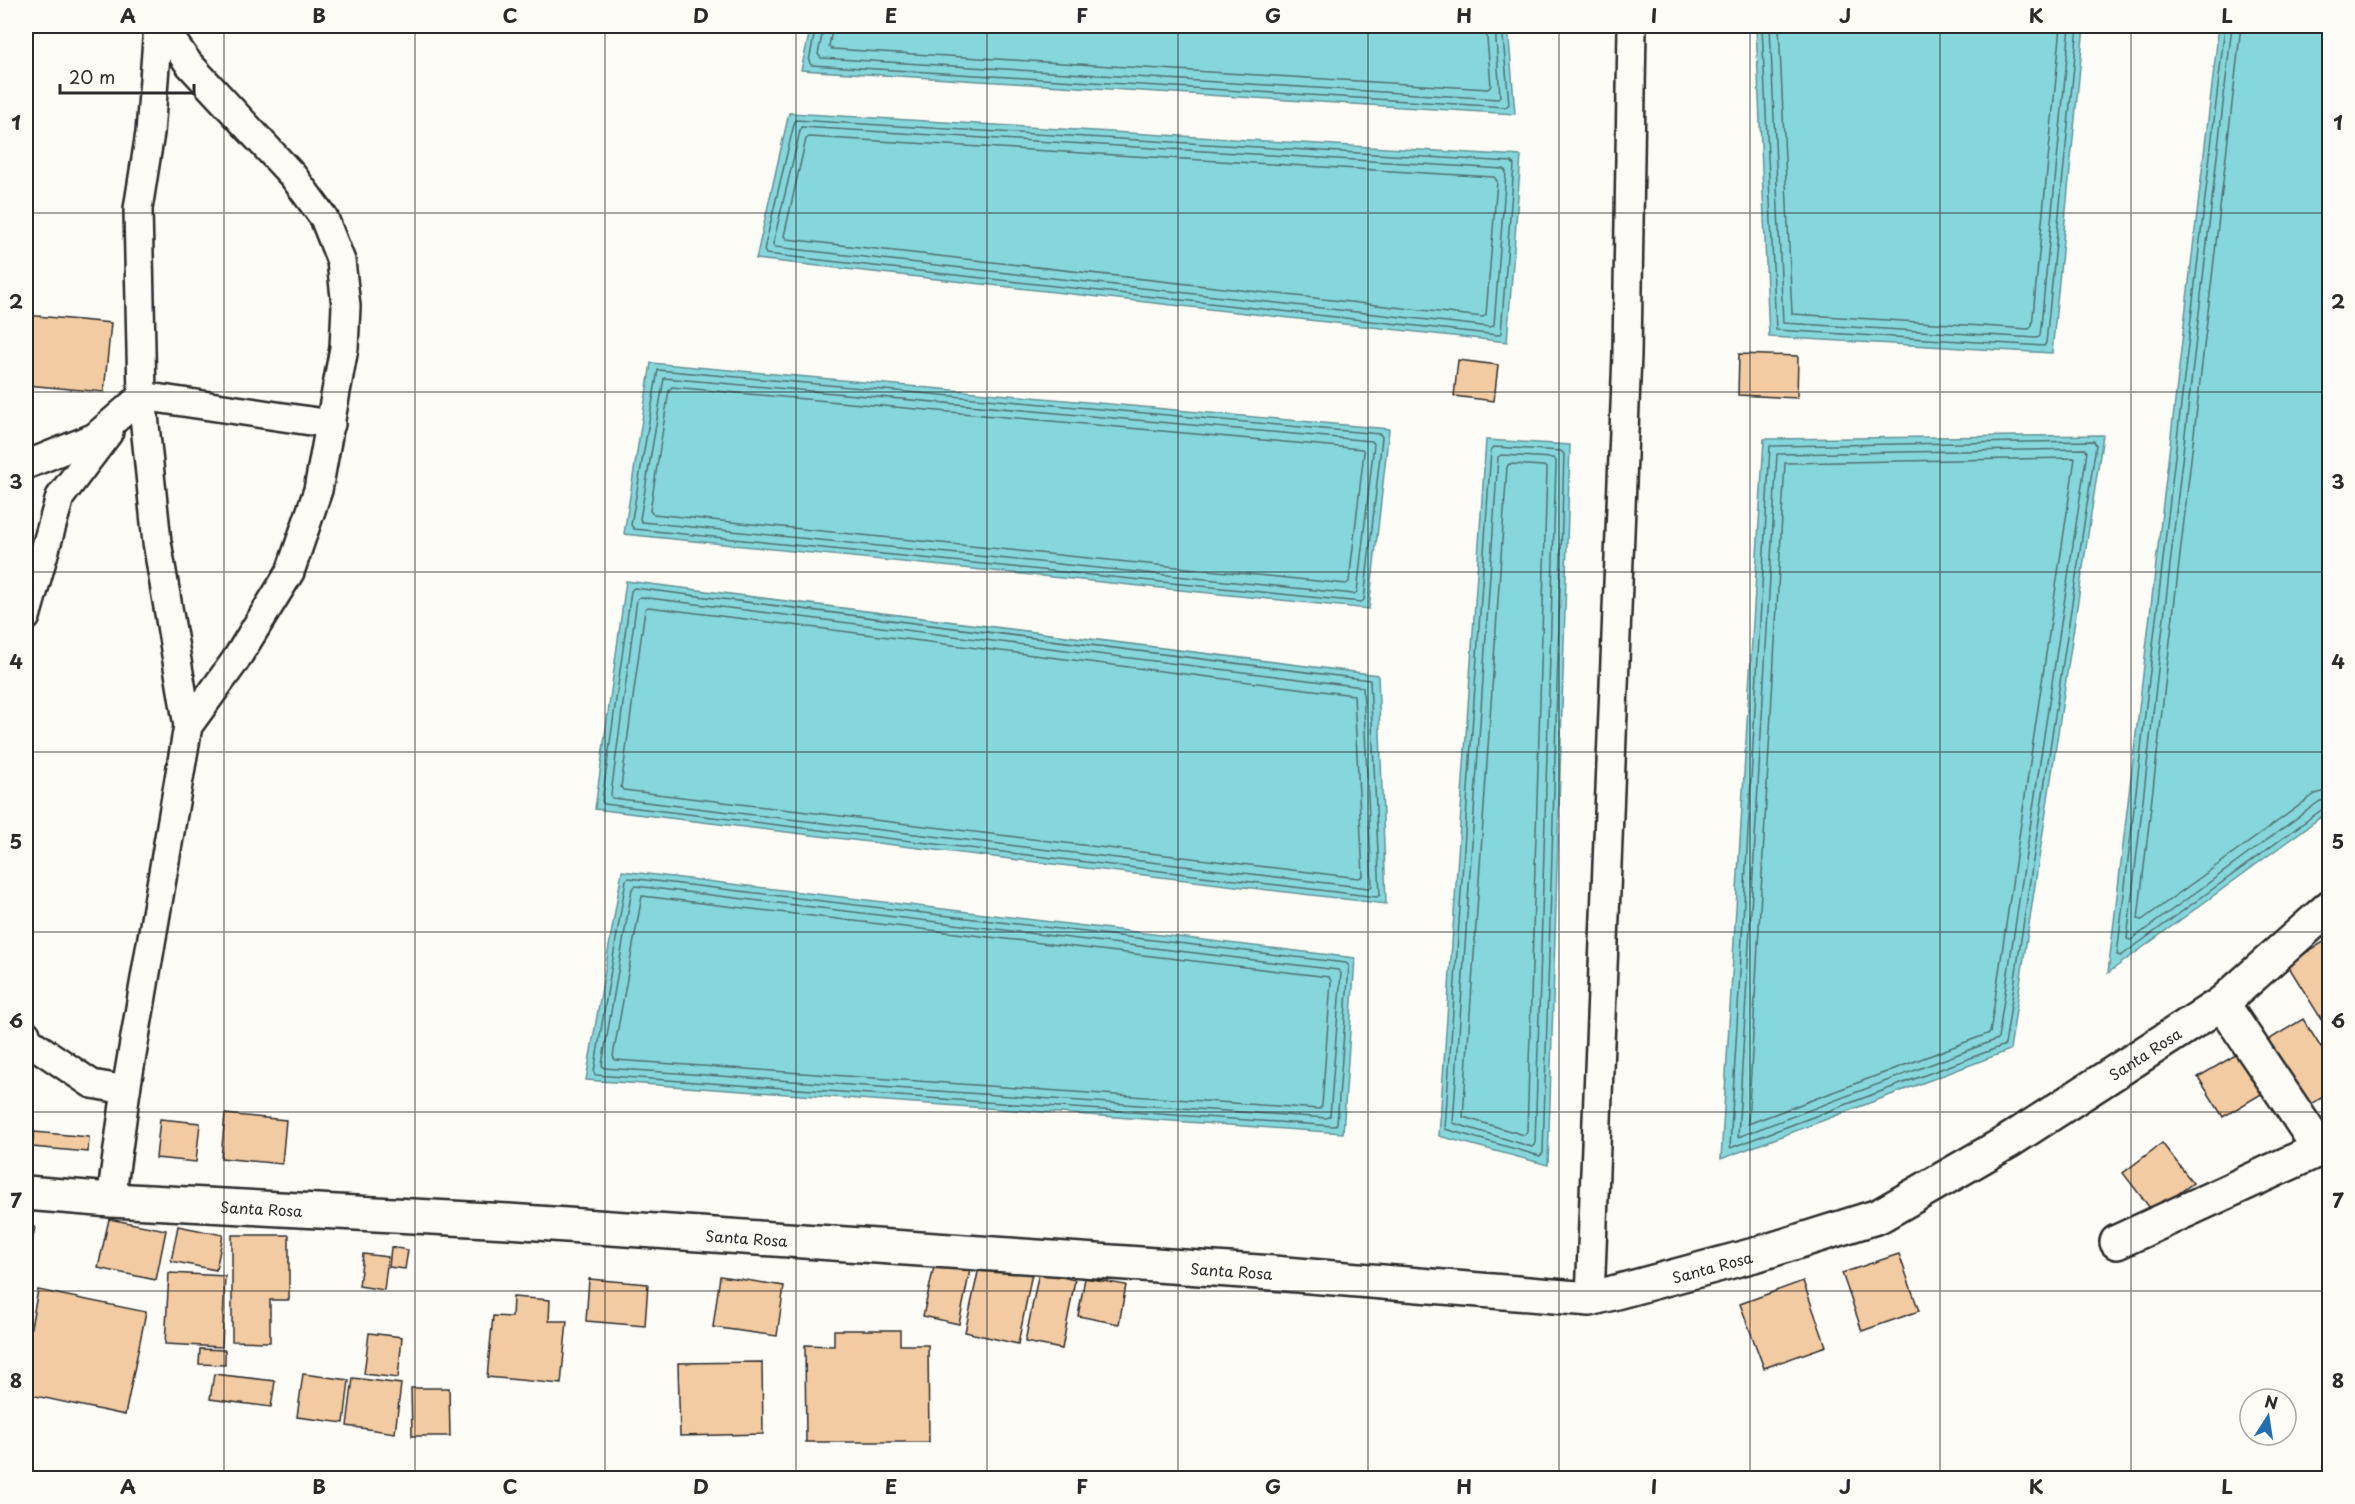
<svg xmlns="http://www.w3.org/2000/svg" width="2355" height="1504" font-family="'Playpen Sans',sans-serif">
<rect width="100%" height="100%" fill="#fdfcf7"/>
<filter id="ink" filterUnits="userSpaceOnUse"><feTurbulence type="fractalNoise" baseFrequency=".0167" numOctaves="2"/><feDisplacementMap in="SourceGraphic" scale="12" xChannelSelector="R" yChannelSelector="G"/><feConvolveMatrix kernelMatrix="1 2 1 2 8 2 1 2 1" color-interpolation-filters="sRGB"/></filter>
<g filter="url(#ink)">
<g fill="#86d7dc" stroke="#629295" stroke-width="1.5">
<polygon points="811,26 1508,26 1515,114 801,70"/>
<polygon points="1756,26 2084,26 2052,353 1769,337"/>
<polygon points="2219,26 2329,26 2329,811 2108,973"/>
<polygon points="789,113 1521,156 1507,342 756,259"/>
<polygon points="651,363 1389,429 1369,609 624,534"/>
<polygon points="2103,435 2010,1050 1721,1159 1764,439"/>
<polygon points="1486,440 1570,445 1548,1165 1439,1136"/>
<polygon points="626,581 1378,675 1386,904 595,809"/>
<polygon points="622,871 1355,958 1343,1133 586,1080"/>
</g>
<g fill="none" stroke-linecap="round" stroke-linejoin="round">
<g stroke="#4f7072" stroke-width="1.5">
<polyline points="816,26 809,61 811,65 1506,107 1509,104 1502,26"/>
<polyline points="824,26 818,54 821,58 1498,99 1500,96 1495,26"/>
<polyline points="833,26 829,46 832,49 1488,89 1491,86 1486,26"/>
<polyline points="1762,26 1776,330 2044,346 2046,343 2078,26"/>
<polyline points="1770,26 1783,323 2037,338 2040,336 2070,26"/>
<polyline points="1779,26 1792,314 2029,329 2032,326 2061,26"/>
<polyline points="2225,26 2117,955 2121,956 2324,808 2330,806"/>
<polyline points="2232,26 2127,939 2131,940 2320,801 2330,799"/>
<polyline points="2241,26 2138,919 2142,920 2315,794 2330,790"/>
<polygon points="795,120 1512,162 1514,165 1501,333 1498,335 766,254 764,250"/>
<polygon points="801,127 1504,169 1506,172 1494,325 1491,327 775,247 773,244"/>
<polygon points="809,137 1494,177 1497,181 1486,315 1483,317 787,239 784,236 806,139"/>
<polygon points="658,370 1380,434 1382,437 1364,600 1361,602 634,529 631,525"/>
<polygon points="664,378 1372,441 1374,444 1357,592 1354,594 642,522 640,519"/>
<polygon points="672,387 1362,449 1364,452 1349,582 1346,584 653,514 650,511 669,390"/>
<polygon points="2094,441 2096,445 2005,1045 1730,1148 1770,446"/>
<polygon points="1494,447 1561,451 1564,454 1543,1153 1540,1156 1445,1129 1491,450"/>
<polygon points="2085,449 2087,452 1998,1039 1738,1137 1777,454"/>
<polygon points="1501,455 1553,458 1556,461 1535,1144 1532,1147 1453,1123 1498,457"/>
<polygon points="2075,458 1990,1033 1748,1124 1785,463"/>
<polygon points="1509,464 1544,466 1547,469 1527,1132 1524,1135 1463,1117 1507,467"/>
<polygon points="634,588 1370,680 1380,895 1377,897 604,804 602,801 631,591"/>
<polygon points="640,597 1363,687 1372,886 1369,888 612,798 611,794 637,599"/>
<polygon points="648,607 1354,695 1363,876 1359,878 623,790 621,787 645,609"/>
<polygon points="629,878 1346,963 1349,966 1337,1124 1334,1126 595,1075 594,1072 626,880"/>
<polygon points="635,886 1338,970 1341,973 1330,1116 1327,1118 604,1068 602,1065 632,889"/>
<polygon points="642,896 1329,977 1331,981 1322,1106 1319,1109 615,1060 613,1056"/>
</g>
</g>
<g fill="#f2cba2" stroke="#2b2b2b" stroke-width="1.5">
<polygon points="26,315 111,323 104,392 26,385"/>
<polygon points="1739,354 1798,356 1797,398 1738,395"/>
<polygon points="1458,360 1498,365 1494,401 1454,396"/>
<polygon points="2330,938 2330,1033 2287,964"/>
<polygon points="2303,1019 2330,1062 2330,1093 2301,1110 2260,1045"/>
<polygon points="2244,1050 2268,1090 2223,1117 2198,1077"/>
<polygon points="225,1114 286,1120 282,1164 221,1158"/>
<polygon points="160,1119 200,1123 196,1162 156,1158"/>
<polygon points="34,1132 89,1137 88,1152 32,1147"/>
<polygon points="2162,1143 2193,1183 2153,1212 2123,1173"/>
<polygon points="109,1219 166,1230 156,1280 98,1268"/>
<polygon points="26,1225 35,1227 29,1256 26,1256"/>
<polygon points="178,1226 223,1235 216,1270 171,1261"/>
<polygon points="232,1235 289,1235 289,1300 270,1300 270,1342 232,1341"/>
<polygon points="391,1247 408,1250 405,1269 389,1267"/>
<polygon points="363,1254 388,1257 384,1290 359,1286"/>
<polygon points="1899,1254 1919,1311 1862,1331 1842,1273"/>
<polygon points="936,1258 971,1265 959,1324 923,1316"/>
<polygon points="980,1263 1032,1273 1018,1344 965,1332"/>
<polygon points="1039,1272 1075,1280 1062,1349 1025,1342"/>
<polygon points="169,1273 225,1276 222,1347 165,1344"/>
<polygon points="720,1276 784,1286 777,1336 713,1327"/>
<polygon points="1085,1278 1126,1285 1119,1324 1078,1316"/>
<polygon points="589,1279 648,1284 645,1326 586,1321"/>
<polygon points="1803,1281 1826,1346 1764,1368 1740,1304"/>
<polygon points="38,1290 146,1312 125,1415 26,1394 26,1353"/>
<polygon points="513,1297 550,1300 549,1321 567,1321 561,1384 487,1377 493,1316 512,1317"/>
<polygon points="834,1330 900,1330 900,1345 928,1345 929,1442 806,1442 805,1345 834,1346"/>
<polygon points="369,1333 402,1337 398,1378 364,1374"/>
<polygon points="200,1349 225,1350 225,1365 199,1364"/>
<polygon points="762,1362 763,1434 680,1436 678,1363"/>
<polygon points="214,1374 275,1381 271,1407 210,1399"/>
<polygon points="303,1374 349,1380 344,1423 297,1417"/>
<polygon points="353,1378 401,1384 395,1433 347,1426"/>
<polygon points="411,1388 449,1388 450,1436 412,1436"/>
</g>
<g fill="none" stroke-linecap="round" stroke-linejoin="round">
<g stroke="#2b2b2b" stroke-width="32">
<g id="lane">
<polyline points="158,26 150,133 138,209 142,396 157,542 188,726"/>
<polyline points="26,465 95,437 142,396 331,424"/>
<polyline points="26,617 60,497 109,432"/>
<polyline points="26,1034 27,1040 92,1084 126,1090"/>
<polyline points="111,1200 126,1090 188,726 235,661 290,572 318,490 344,348 346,306 341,261 324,218 293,176 189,64 162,26"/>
<polyline points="1590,1299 1627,354 1632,26"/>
</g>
</g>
<g stroke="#2b2b2b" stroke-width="38">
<g id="street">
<polyline points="2222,1003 2320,1149"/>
<path id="s1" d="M26,1193L111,1200L508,1221L1273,1273L1590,1299L1758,1254L1879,1216L2009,1141L2222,1003L2330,907"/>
<polyline points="2117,1242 2320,1149 2330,1142"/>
</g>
</g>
<use href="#lane" stroke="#fdfcf7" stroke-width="27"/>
<use href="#street" stroke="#fdfcf7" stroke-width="33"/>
</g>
</g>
<path fill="none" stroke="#2b2b2b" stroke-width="1.5" stroke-opacity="0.55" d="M224,26V1478M415,26V1478M605,26V1478M796,26V1478M987,26V1478M1178,26V1478M1368,26V1478M1559,26V1478M1750,26V1478M1940,26V1478M2131,26V1478M26,213H2330M26,392H2330M26,572H2330M26,752H2330M26,932H2330M26,1112H2330M26,1291H2330"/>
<g text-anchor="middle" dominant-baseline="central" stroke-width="4.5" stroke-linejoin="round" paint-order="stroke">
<g font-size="15" fill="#2b2b2b" stroke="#fdfcf7">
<text stroke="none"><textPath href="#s1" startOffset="2180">Santa Rosa</textPath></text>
<text stroke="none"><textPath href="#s1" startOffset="236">Santa Rosa</textPath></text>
<text stroke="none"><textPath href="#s1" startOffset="722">Santa Rosa</textPath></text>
<text stroke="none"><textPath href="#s1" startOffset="1694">Santa Rosa</textPath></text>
<text stroke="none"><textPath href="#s1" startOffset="1208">Santa Rosa</textPath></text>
</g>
</g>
<rect width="2355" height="1504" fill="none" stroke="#fdfcf7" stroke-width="66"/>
<g transform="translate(2268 1417) rotate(12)"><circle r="28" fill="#fdfcf7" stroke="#a9a8a5" stroke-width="1.5"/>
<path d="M0-4.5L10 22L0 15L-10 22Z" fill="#1f6fb2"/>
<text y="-9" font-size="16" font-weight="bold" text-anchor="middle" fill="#2b2b2b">N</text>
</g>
<path d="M60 84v9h134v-9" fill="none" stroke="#2b2b2b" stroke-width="3"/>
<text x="69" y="84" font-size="18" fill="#2b2b2b" stroke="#fdfcf7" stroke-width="4.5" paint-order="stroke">20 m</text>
<rect x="33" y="33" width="2289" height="1438" fill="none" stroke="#2b2b2b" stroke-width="2"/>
<g font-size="20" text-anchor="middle" font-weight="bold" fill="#2b2b2b">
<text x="128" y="23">A</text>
<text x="319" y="23">B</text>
<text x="510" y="23">C</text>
<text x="701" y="23">D</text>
<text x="891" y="23">E</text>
<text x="1082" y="23">F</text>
<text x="1273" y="23">G</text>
<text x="1464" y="23">H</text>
<text x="1654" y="23">I</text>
<text x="1845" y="23">J</text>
<text x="2036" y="23">K</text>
<text x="2227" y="23">L</text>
<text x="16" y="130">1</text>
<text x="2338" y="130">1</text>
<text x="16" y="309">2</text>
<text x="2338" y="309">2</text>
<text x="16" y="489">3</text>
<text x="2338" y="489">3</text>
<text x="16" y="669">4</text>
<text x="2338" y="669">4</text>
<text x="16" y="849">5</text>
<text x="2338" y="849">5</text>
<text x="16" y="1028">6</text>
<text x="2338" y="1028">6</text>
<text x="16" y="1208">7</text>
<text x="2338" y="1208">7</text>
<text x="16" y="1388">8</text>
<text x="2338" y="1388">8</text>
<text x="128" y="1494">A</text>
<text x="319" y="1494">B</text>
<text x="510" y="1494">C</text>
<text x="701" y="1494">D</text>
<text x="891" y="1494">E</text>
<text x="1082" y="1494">F</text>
<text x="1273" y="1494">G</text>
<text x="1464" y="1494">H</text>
<text x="1654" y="1494">I</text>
<text x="1845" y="1494">J</text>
<text x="2036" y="1494">K</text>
<text x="2227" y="1494">L</text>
</g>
</svg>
